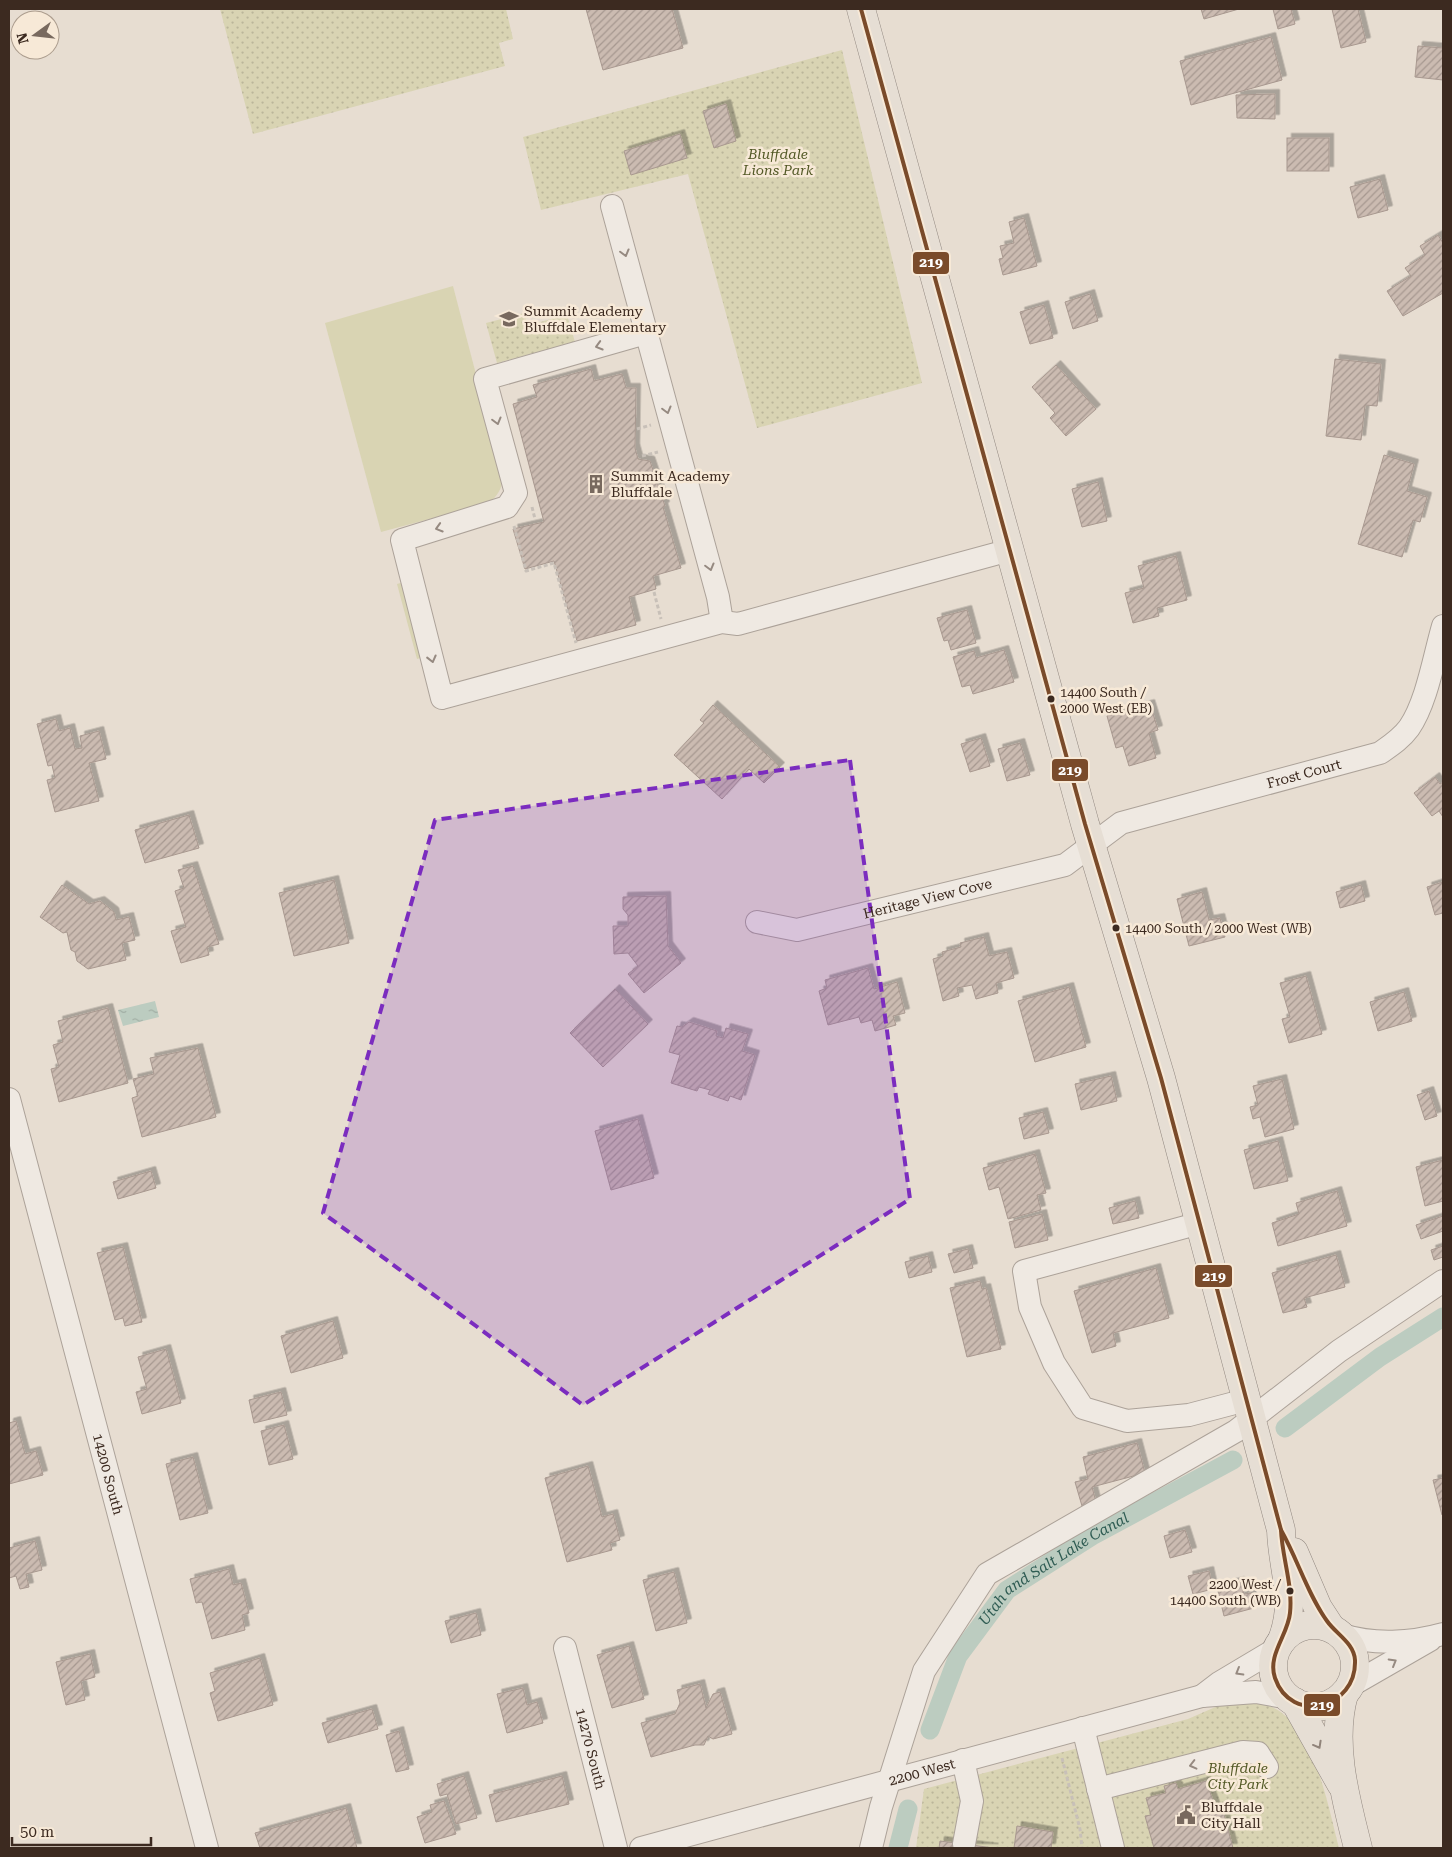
<svg xmlns="http://www.w3.org/2000/svg" width="1452" height="1857" font-family="'Roboto Serif',serif">
<defs>
<pattern id="grass-dots" width="8" height="8" patternUnits="userSpaceOnUse" patternTransform="scale(1.25)"><rect width="8" height="8" fill="#d9d4b3"/><path d="M2 2h.1M6 6h.1" fill="none" stroke="#bbb69a" stroke-width="1.8" stroke-linecap="round"/></pattern>
<pattern id="water-ripples" width="26" height="14" patternUnits="userSpaceOnUse" patternTransform="scale(1.25)"><rect width="26" height="14" fill="#bcccc0"/><path d="M2 4q2-2 4 0t4 0M15 11q2-2 4 0t4 0" fill="none" stroke="#a2afa5"/></pattern>
<pattern id="building-hatch" width="6" height="6" patternUnits="userSpaceOnUse" patternTransform="scale(1.25)"><rect width="6" height="6" fill="#cbbbb1"/><path d="M-1 1l2-2M0 6l6-6M5 7l2-2" fill="none" stroke="#a69890"/></pattern>
<filter id="shadow"><feDropShadow dx="4.5" dy="-4.5" stdDeviation="0" flood-color="#0004"/></filter>
</defs>
<rect width="100%" height="100%" fill="#e7ddd1"/>
<g fill="url(#grass-dots)">
<polygon points="220,9 506,9 513,39 499,43 505,66 253,134"/>
<polygon points="842,50 922,383 757,428 688,174 541,210 523,137"/>
<polygon points="524,313 528,325 567,315 575,342 497,363 486,323"/>
<path d="M1258,1702C1267,1705 1276,1708 1283,1714C1316,1738 1329,1810 1339,1848H916L924,1789L1188,1719L1220,1705Z"/>
</g>
<g fill="#d9d4b3">
<path d="M453,286L503,478C502,489 497,496 489,503L381,532L325,323Z"/>
<polygon points="421,577 442,652 417,659 397,584"/>
</g>
<polygon fill="url(#water-ripples)" points="155,1001 159,1017 123,1026 118,1010"/>
<g fill="none" stroke-linecap="round" stroke-linejoin="round">
<g stroke="#bcccc0" stroke-width="19">
<polyline points="1285,1428 1380,1357 1443,1317"/>
<path id="s1" d="M930,1730L958,1656L1007,1590L1092,1536L1233,1460"/>
<polyline points="898,1848 908,1809"/>
</g>
</g>
<g fill="url(#building-hatch)" stroke="#a8988f" filter="url(#shadow)">
<polygon points="586,9 672,9 683,48 603,70"/>
<polygon points="1201,9 1239,9 1204,19"/>
<polygon points="1273,9 1291,9 1295,24 1278,29"/>
<polygon points="1332,9 1358,9 1366,42 1341,48"/>
<polygon points="1271,37 1282,80 1191,105 1180,61"/>
<polygon points="1418,46 1443,48 1443,80 1415,77"/>
<polygon points="1275,94 1275,119 1237,118 1236,95"/>
<polygon points="726,104 736,141 714,148 703,111"/>
<polygon points="680,134 687,158 631,175 624,151"/>
<rect x="1287" y="138" width="42" height="33"/>
<polygon points="1380,179 1388,210 1358,218 1350,187"/>
<polygon points="1024,218 1037,266 1003,275 999,259 1003,258 1000,246 1014,243 1009,222"/>
<polygon points="1438,235 1443,243 1443,293 1403,316 1387,291 1411,276 1405,268 1425,255 1420,246"/>
<polygon points="1090,294 1098,321 1073,329 1065,302"/>
<polygon points="1044,305 1053,338 1030,344 1020,312"/>
<polygon points="1335,359 1381,364 1377,406 1365,405 1361,440 1326,436"/>
<polygon points="1056,365 1096,409 1066,436 1050,418 1055,413 1032,387"/>
<polygon points="591,369 594,381 622,374 626,388 636,388 635,448 638,459 650,461 665,506 663,507 681,568 653,576 656,589 629,597 636,625 577,641 554,561 525,569 513,529 544,522 513,404 537,397 533,385"/>
<polygon points="1384,455 1414,464 1407,491 1427,497 1420,522 1413,520 1402,557 1358,544"/>
<polygon points="1098,482 1107,521 1082,527 1072,489"/>
<polygon points="1176,556 1187,600 1157,608 1159,616 1133,623 1125,593 1144,588 1138,566"/>
<polygon points="967,610 976,643 951,650 948,640 944,641 937,618"/>
<polygon points="1004,650 1014,682 973,694 970,685 962,687 953,657 974,651 976,658"/>
<polygon points="1150,704 1158,730 1149,733 1156,758 1129,766 1123,746 1116,748 1107,716"/>
<polygon points="713,705 780,767 764,783 749,769 722,799 674,755 704,723 700,720"/>
<polygon points="56,719 59,731 70,728 75,749 82,748 80,736 99,731 106,759 89,763 99,801 55,812 47,780 55,778 52,765 48,766 37,724"/>
<polygon points="981,738 990,766 970,772 961,744"/>
<polygon points="1020,743 1030,775 1007,781 998,749"/>
<polygon points="1435,777 1440,784 1443,782 1443,817 1439,811 1432,816 1414,793"/>
<polygon points="189,815 199,848 145,863 135,830"/>
<polygon points="193,866 219,944 207,947 209,955 181,963 171,931 186,927 175,891 184,888 178,870"/>
<polygon points="334,880 349,943 294,956 279,893"/>
<polygon points="1443,882 1443,913 1435,915 1427,887"/>
<polygon points="62,885 89,904 100,901 114,912 116,920 129,917 135,940 122,943 126,960 88,969 77,961 75,952 71,950 67,932 63,933 40,917"/>
<polygon points="1361,885 1365,901 1340,908 1336,892"/>
<polygon points="1202,892 1209,920 1220,918 1225,937 1189,946 1177,899"/>
<polygon points="666,896 668,946 681,963 644,993 628,974 638,966 628,953 614,954 613,926 628,926 628,915 623,909 623,897"/>
<polygon points="984,937 989,956 1007,952 1014,978 996,983 998,993 976,999 972,985 957,988 959,996 943,1001 933,959 943,956 942,952 961,947 960,943"/>
<polygon points="868,968 874,989 897,982 905,1013 893,1016 896,1025 875,1031 872,1020 861,1023 859,1017 828,1025 819,991 827,988 825,980"/>
<polygon points="1306,976 1322,1034 1289,1043 1282,1019 1290,1017 1280,983"/>
<polygon points="1069,987 1086,1047 1035,1062 1018,1001"/>
<polygon points="615,989 648,1024 603,1067 570,1033"/>
<polygon points="1404,992 1412,1021 1378,1031 1370,1002"/>
<polygon points="108,1008 128,1083 59,1102 51,1069 59,1067 53,1045 63,1042 58,1021"/>
<polygon points="689,1022 717,1031 716,1036 723,1038 726,1028 748,1034 742,1051 755,1055 741,1100 730,1096 728,1101 708,1094 710,1090 699,1087 697,1091 671,1083 680,1055 669,1052 677,1026 682,1027"/>
<polygon points="198,1048 216,1117 142,1137 132,1098 138,1096 133,1079 154,1074 150,1058"/>
<polygon points="1111,1076 1117,1101 1081,1110 1075,1084"/>
<polygon points="1282,1079 1294,1129 1265,1137 1260,1117 1253,1119 1250,1107 1258,1105 1253,1086"/>
<polygon points="1429,1091 1437,1116 1425,1120 1417,1095"/>
<polygon points="1043,1112 1049,1133 1024,1139 1019,1118"/>
<polygon points="638,1119 654,1178 611,1190 595,1131"/>
<polygon points="1278,1141 1288,1181 1254,1189 1244,1150"/>
<polygon points="1035,1154 1046,1193 1037,1195 1041,1210 1008,1219 999,1187 989,1190 983,1168"/>
<polygon points="1443,1160 1443,1201 1425,1206 1416,1167"/>
<polygon points="151,1171 156,1188 118,1199 113,1182"/>
<polygon points="1337,1191 1347,1226 1278,1246 1272,1223 1299,1214 1296,1203"/>
<polygon points="1135,1201 1139,1218 1113,1224 1109,1208"/>
<polygon points="1042,1214 1048,1240 1015,1248 1009,1222"/>
<polygon points="1443,1216 1443,1231 1421,1239 1416,1225"/>
<polygon points="1443,1246 1443,1257 1434,1260 1431,1250"/>
<polygon points="123,1247 142,1322 125,1326 123,1318 115,1320 97,1253"/>
<polygon points="968,1249 973,1268 954,1273 948,1254"/>
<polygon points="1336,1255 1345,1287 1304,1298 1307,1307 1283,1313 1272,1273"/>
<polygon points="928,1256 932,1272 909,1278 905,1262"/>
<polygon points="1156,1268 1169,1318 1113,1333 1116,1346 1092,1353 1074,1291"/>
<polygon points="980,1281 982,1289 986,1288 1001,1349 967,1357 950,1288"/>
<polygon points="333,1321 343,1358 291,1373 281,1336"/>
<polygon points="166,1349 181,1403 142,1414 136,1392 147,1389 138,1357"/>
<polygon points="281,1392 287,1415 254,1423 249,1400"/>
<polygon points="16,1421 25,1454 36,1451 43,1475 9,1484 9,1423"/>
<polygon points="284,1425 293,1459 269,1465 261,1431"/>
<polygon points="1137,1443 1145,1473 1092,1487 1096,1502 1082,1506 1075,1482 1088,1479 1083,1457"/>
<polygon points="193,1457 208,1513 180,1520 166,1464"/>
<polygon points="588,1466 602,1517 613,1514 620,1540 610,1543 612,1550 567,1562 545,1478"/>
<polygon points="1443,1478 1443,1515 1442,1515 1433,1480"/>
<polygon points="1185,1530 1192,1552 1170,1558 1164,1536"/>
<polygon points="35,1541 42,1570 26,1574 29,1587 20,1589 16,1576 9,1578 9,1548"/>
<polygon points="229,1569 233,1585 241,1583 249,1613 242,1615 245,1630 212,1639 202,1602 196,1603 190,1579"/>
<polygon points="1209,1571 1213,1589 1193,1594 1188,1576"/>
<polygon points="674,1572 687,1623 656,1631 643,1580"/>
<polygon points="1240,1581 1244,1594 1251,1593 1254,1608 1224,1616 1217,1587"/>
<polygon points="476,1613 481,1635 451,1643 445,1621"/>
<polygon points="629,1646 644,1699 612,1708 597,1655"/>
<polygon points="90,1654 95,1677 81,1681 85,1700 66,1705 56,1662"/>
<polygon points="260,1658 273,1705 218,1721 210,1693 215,1691 210,1673"/>
<polygon points="700,1684 706,1708 713,1694 720,1692 732,1734 713,1739 708,1736 704,1745 695,1745 651,1757 641,1723 675,1714 680,1703 677,1690"/>
<polygon points="523,1688 527,1705 537,1702 543,1723 507,1733 497,1694"/>
<polygon points="372,1709 378,1729 328,1743 322,1723"/>
<polygon points="399,1731 409,1769 396,1772 386,1735"/>
<polygon points="464,1776 477,1818 456,1824 447,1794 440,1796 437,1784"/>
<polygon points="562,1776 569,1804 496,1822 489,1795"/>
<polygon points="1206,1781 1216,1809 1222,1807 1233,1848 1154,1848 1145,1816 1151,1815 1146,1798 1166,1793 1164,1786 1176,1783 1178,1789"/>
<polygon points="444,1801 456,1834 425,1843 417,1817 432,1812 430,1805"/>
<polygon points="346,1808 357,1848 260,1848 255,1833"/>
<polygon points="1017,1826 1053,1832 1051,1848 1014,1848"/>
<polygon points="940,1841 994,1848 939,1848"/>
</g>
<g fill="none" stroke-linecap="round" stroke-linejoin="round">
<g stroke="#aca299" stroke-width="24">
<g id="minor">
<polyline points="612,206 718,597 722,622"/>
<polyline points="646,333 485,379 516,493 507,507 402,540 442,698 722,622 738,624 1010,550"/>
<path id="s2" d="M757,922L797,930L1065,865L1121,823L1380,753C1390,746 1401,739 1409,728C1427,702 1434,657 1443,626"/>
<path id="s3" d="M9,1099L207,1848"/>
<polyline points="1200,1223 1024,1271 1030,1307 1054,1363 1083,1408 1127,1421 1189,1415 1246,1400"/>
<path d="M1342,1635C1374,1645 1411,1643 1443,1634"/>
<path id="s4" d="M565,1648L616,1848"/>
<polyline points="1350,1686 1430,1640"/>
<polyline points="1202,1696 1219,1683 1276,1649"/>
<polyline points="1083,1728 1113,1848"/>
<polyline points="963,1760 972,1801 964,1844"/>
<polyline points="1098,1789 1243,1752 1258,1753 1267,1767"/>
<path id="s5" d="M641,1848L1202,1696L1256,1692L1289,1698"/>
<polyline points="871,1848 881,1807 924,1671 987,1574 1236,1431 1339,1351 1443,1281"/>
</g>
</g>
<g stroke="#928880" stroke-width="29">
<g id="major">
<path d="M861,9L1085,824L1161,1078L1281,1530C1282,1571 1298,1598 1282,1640"/>
<polyline points="1294,1552 1318,1608 1331,1628"/>
<circle cx="1314" cy="1666" r="41"/>
<path d="M1344,1694C1330,1744 1346,1800 1358,1848"/>
<polyline points="1295,1702 1341,1784"/>
</g>
</g>
<g stroke="#c8c0b8" stroke-width="3" stroke-dasharray="4 2.5" stroke-linecap="butt">
<polyline points="637,429 651,425"/>
<polyline points="642,456 658,452"/>
<polyline points="532,507 535,519"/>
<polyline points="514,526 526,571 554,563 576,643"/>
<polyline points="654,592 661,619"/>
<polyline points="1062,1758 1080,1829 1082,1848"/>
</g>
<use href="#minor" stroke="#efe9e2" stroke-width="22"/>
<use href="#major" stroke="#e6ded4" stroke-width="28"/>
<g stroke="#f7e9d7" stroke-width="8">
<g id="bus-1">
<polyline points="861,9 1085,824 1161,1078 1281,1530"/>
<path d="M1281,1530C1298,1560 1307,1593 1327,1621C1336,1634 1354,1643 1355,1660C1357,1709 1291,1725 1275,1678C1267,1655 1288,1635 1290,1613C1293,1585 1282,1557 1281,1530Z"/>
</g>
</g>
<use href="#bus-1" stroke="#7a4b2a" stroke-width="4"/>
</g>
<defs><path id="oneway-chevron" d="M-2-3.5L2.5 0L-2 3.5" fill="none" stroke-width="1.6" stroke-linecap="round" stroke-linejoin="round" transform="scale(1.25)"/></defs>
<g stroke="#968a81">
<use href="#oneway-chevron" transform="translate(625 253) rotate(75)"/>
<use href="#oneway-chevron" transform="translate(599 346) rotate(164)"/>
<use href="#oneway-chevron" transform="translate(667 410) rotate(75)"/>
<use href="#oneway-chevron" transform="translate(497 421) rotate(75)"/>
<use href="#oneway-chevron" transform="translate(439 528) rotate(163)"/>
<use href="#oneway-chevron" transform="translate(710 567) rotate(75)"/>
<use href="#oneway-chevron" transform="translate(432 659) rotate(76)"/>
<use href="#oneway-chevron" transform="translate(1393 1662) rotate(-30)"/>
<use href="#oneway-chevron" transform="translate(1239 1672) rotate(150)"/>
<use href="#oneway-chevron" transform="translate(1193 1765) rotate(166)"/>
</g>
<use stroke="#91847a" href="#oneway-chevron" transform="translate(1318 1745) rotate(61)"/>
<path fill="#7b2cbf" fill-opacity="0.2" stroke="#7b2cbf" stroke-width="4" stroke-dasharray="10 6" stroke-linejoin="round" d="M850,760L910,1199L583,1405L323,1213L435,820Z"/>
<defs>
<g id="school-bare" transform="scale(1.5)"><path d="M0-5L7-2L0 1L-7-2ZM-4 1L0 2.5L4 1V4Q0 6-4 4Z" fill="#78695e" stroke="#f7e9d7" stroke-width="2.5" paint-order="stroke"/></g>
<g id="building-bare" transform="scale(1.5)"><path d="M-4-6H4V6H1V3H-1V6H-4ZM-2.5-4.3h1.7v1.8h-1.7ZM.8-4.3h1.7v1.8H.8ZM-2.5-1h1.7V.8h-1.7ZM.8-1h1.7V.8H.8Z" fill="#78695e" stroke="#f7e9d7" stroke-width="2.5" paint-order="stroke"/></g>
<g id="civic-bare" transform="scale(1.5)"><path d="M-.6-6.5H3V-4.5H.6V-3L4-1V1h2V6H-6V1h2V-1L-.6-3ZM-1.2 2.5V6h2.4V2.5Z" fill="#78695e" stroke="#f7e9d7" stroke-width="2.5" paint-order="stroke"/></g>
</defs>
<g fill-rule="evenodd">
<use href="#school-bare" x="509" y="319"/>
<use href="#building-bare" x="596" y="484"/>
<use href="#civic-bare" x="1186" y="1815"/>
</g>
<g fill="#3c2a20" stroke="#f7e9d7" stroke-width="2">
<circle cx="1051" cy="699" r="4.5"/>
<circle cx="1116" cy="928" r="4.5"/>
<circle cx="1290" cy="1591" r="4.5"/>
</g>
<g text-anchor="middle" dominant-baseline="central" stroke-width="5" stroke-linejoin="round" paint-order="stroke">
<g font-size="13" fill="#3c2a20" stroke="#f7e9d7" text-anchor="start">
<text x="1060" y="692">14400 South /<tspan x="1060" dy="16">2000 West (EB)</tspan></text>
<text x="1125" y="928">14400 South / 2000 West (WB)</text>
<text x="1281" y="1584" text-anchor="end">2200 West /<tspan x="1281" dy="16">14400 South (WB)</tspan></text>
</g>
<g font-size="14" font-style="italic" fill="#535926" stroke="#f7e9d7">
<text x="778" y="154">Bluffdale<tspan x="778" dy="16">Lions Park</tspan></text>
<text x="1238" y="1768">Bluffdale<tspan x="1238" dy="16">City Park</tspan></text>
</g>
<g font-size="14" fill="#3c2a20" stroke="#f7e9d7" text-anchor="start">
<text x="524" y="311">Summit Academy<tspan x="524" dy="16">Bluffdale Elementary</tspan></text>
<text x="611" y="476">Summit Academy<tspan x="611" dy="16">Bluffdale</tspan></text>
<text x="1201" y="1807">Bluffdale<tspan x="1201" dy="16">City Hall</tspan></text>
</g>
<g font-size="14" fill="#3c2a20" stroke="#f7e9d7">
<text stroke="none"><textPath href="#s2" startOffset="576">Frost Court</textPath></text>
<text stroke="none"><textPath href="#s2" startOffset="175">Heritage View Cove</textPath></text>
<text stroke="none"><textPath href="#s3" startOffset="388">14200 South</textPath></text>
<text stroke="none"><textPath href="#s4" startOffset="104">14270 South</textPath></text>
<text stroke="none"><textPath href="#s5" startOffset="291">2200 West</textPath></text>
</g>
<g font-size="15" font-style="italic" fill="#2f5c53" stroke="#f7e9d7">
<text stroke="none"><textPath href="#s1" startOffset="211">Utah and Salt Lake Canal</textPath></text>
</g>
</g>
<g stroke="#f7e9d7" stroke-width="2">
<rect x="912" y="251" width="38" height="24" rx="5" fill="#7a4b2a"/>
<rect x="1051" y="758" width="38" height="24" rx="5" fill="#7a4b2a"/>
<rect x="1194" y="1264" width="39" height="24" rx="5" fill="#7a4b2a"/>
<rect x="1303" y="1693" width="38" height="24" rx="5" fill="#7a4b2a"/>
</g>
<g font-size="14" text-anchor="middle" font-weight="bold" fill="#fff">
<text x="931" y="267">219</text>
<text x="1070" y="775">219</text>
<text x="1214" y="1281">219</text>
<text x="1322" y="1710">219</text>
</g>
<rect width="1452" height="1857" fill="none" stroke="#3c2a20" stroke-width="20"/>
<g transform="translate(35 35) rotate(255)"><circle r="24" fill="#f7e9d7" stroke="#ac9d8e"/>
<path d="M0-4L9 19L0 12L-9 19Z" fill="#78695e"/>
<text y="-8" font-size="14" font-weight="bold" text-anchor="middle" fill="#3c2a20">N</text>
</g>
<path d="M12 1837v8h139v-8" fill="none" stroke="#3c2a20" stroke-width="2.5"/>
<text x="20" y="1837" font-size="15" fill="#3c2a20" stroke="#f7e9d7" stroke-width="4" paint-order="stroke">50 m</text>
</svg>
